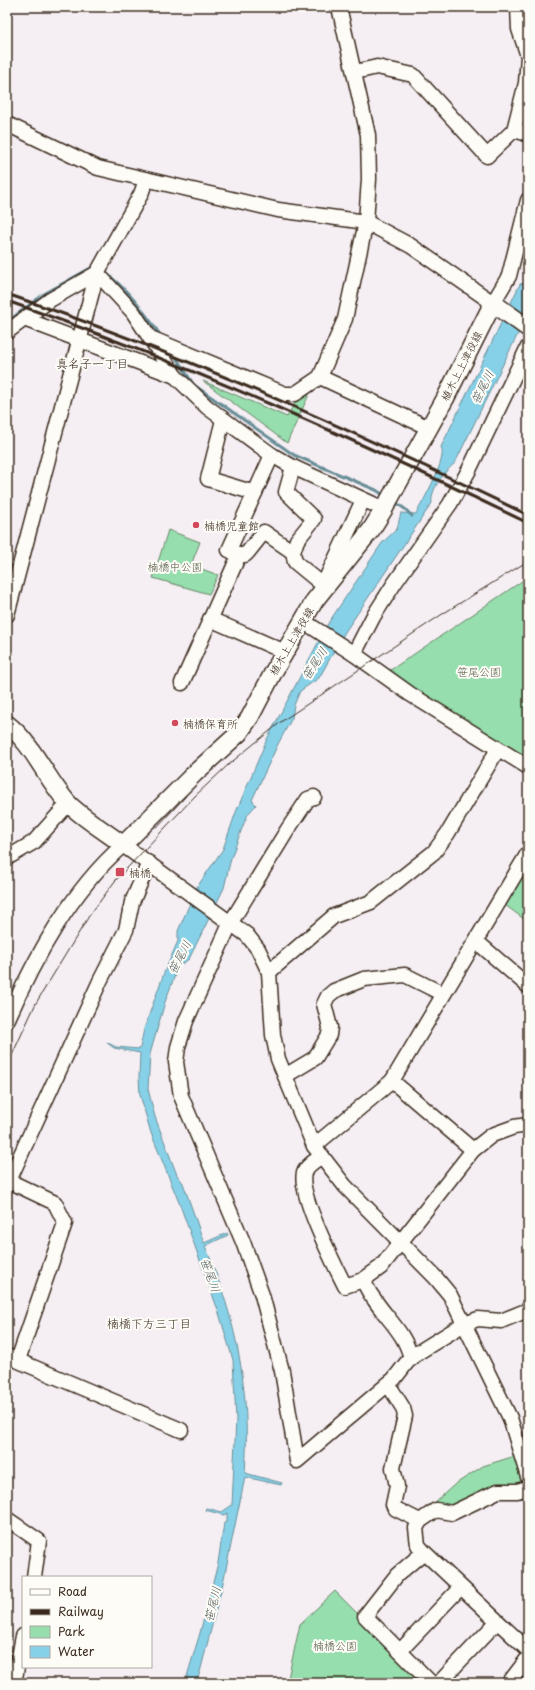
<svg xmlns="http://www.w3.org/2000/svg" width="535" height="1690" font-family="'Playpen Sans','Klee One',sans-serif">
<rect width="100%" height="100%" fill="#f5eff4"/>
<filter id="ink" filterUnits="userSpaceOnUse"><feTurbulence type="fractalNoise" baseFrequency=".025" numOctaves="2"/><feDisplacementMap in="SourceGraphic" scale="8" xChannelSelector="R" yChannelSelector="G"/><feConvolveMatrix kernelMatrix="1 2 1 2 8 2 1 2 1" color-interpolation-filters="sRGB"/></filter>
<g filter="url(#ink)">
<g fill="#96dead" stroke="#688466">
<polygon points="203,381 287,417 298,397 311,390 287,443"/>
<polygon points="168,530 200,542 191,565 218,575 209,594 153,578"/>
<polygon points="528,577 528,760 414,690 389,671"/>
<polygon points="528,869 528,922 505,905"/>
<polygon points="515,1456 525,1482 455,1507 434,1503 454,1485 483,1466"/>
<polygon points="335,1591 426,1683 287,1683 300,1624"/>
</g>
<path fill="#87d1e8" stroke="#698e97" d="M528,279V313L455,463C445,471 430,489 432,503L345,632L319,678L300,691L294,705L292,718L278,744L252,800L256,805L248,814L244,823L231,858L224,888L189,959L178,967L165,1002L150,1054L148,1089L155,1117L177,1175L183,1183L204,1243L227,1233L228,1235L205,1246C237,1321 251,1391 245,1473L282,1483L281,1485L245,1477L223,1583L200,1672L196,1683H185L200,1633L218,1563L224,1523L227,1521V1513L224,1515L205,1510L206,1508L222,1512L232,1505L236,1419L233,1360L219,1313L180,1205L151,1133L140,1095L139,1077L140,1053L114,1048L106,1042L116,1047L139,1049L140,1048L144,1029L164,973L178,941V931L197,887L223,849L236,812L267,739L329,622L382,543L397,529L401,513L416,514C423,501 448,458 441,447L520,284L525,283Z"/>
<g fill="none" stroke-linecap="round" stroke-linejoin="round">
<g stroke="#698e97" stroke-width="3">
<path d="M103,271C127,288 145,313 161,336"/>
<polyline points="7,322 44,294 96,265"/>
<polyline points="173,353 194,385 294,455 376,490 385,496"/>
<polyline points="395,502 405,509 412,516"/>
</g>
<g stroke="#3b2a1e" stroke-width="17">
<g id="minor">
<polyline points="355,72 377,67 413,75 487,156 514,130 526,83 528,56 519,29 518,7"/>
<polyline points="7,124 98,168 278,210 366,222 411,246 493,303 509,276 528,200"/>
<polyline points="514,130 528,134"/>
<polyline points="24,319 175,376"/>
<polyline points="7,332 50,300 97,273 133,312 175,376 207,407 272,455 293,467 384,509"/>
<polyline points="153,339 285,394 295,394 320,377 345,319 366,222 369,179 368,135 339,7"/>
<polyline points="320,377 429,428"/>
<polyline points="223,420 208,479 255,493"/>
<polyline points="293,467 286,492 314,519 297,540 293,552"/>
<polyline points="239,555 245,555 248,552 264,532 293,552 295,562 323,585"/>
<polyline points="325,581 363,500"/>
<polyline points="7,615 97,273 141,194 146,180"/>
<polyline points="210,619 285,652"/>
<polyline points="303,621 354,654 410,694 528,767"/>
<polyline points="354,654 373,617 394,584 450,504 469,470 528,347"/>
<polyline points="182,683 239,555 229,550 272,455"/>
<polyline points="314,797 308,799 288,829 231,922 186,1021 178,1047 176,1062 181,1096 243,1242 262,1295 282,1371 297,1461 394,1379 408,1361 419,1352 464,1324 478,1319 501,1321 528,1310"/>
<polyline points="7,858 34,842 68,804"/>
<polyline points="476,941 528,986"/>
<polyline points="269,972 334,916 371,902 434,852 448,833 498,749"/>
<path d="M7,1021C35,957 71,891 123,845L247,935L258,949L269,972L273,1035L278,1059L314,1146L345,1186L436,1278L450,1295L510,1418L528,1477"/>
<polyline points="285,1076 315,1058 329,1035 330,1027 324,1004 328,996 334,991 364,979 405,975 443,994"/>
<polyline points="392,1081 473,1150"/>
<polyline points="314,1146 392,1081 528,853"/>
<path d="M322,1156C316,1160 306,1166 304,1173C298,1193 335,1266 345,1286L363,1280L381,1267L473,1150L492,1135L514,1127L528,1125"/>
<polyline points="9,1181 55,1203 65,1223 18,1360"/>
<polyline points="7,1185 100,981 126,930 132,902 149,863"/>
<path d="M363,1280C366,1286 369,1293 374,1299C387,1319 406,1334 411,1359"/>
<polyline points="7,1356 181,1430"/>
<polyline points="388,1384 403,1408 405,1416 393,1468 397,1486 393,1505 396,1509 420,1521"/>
<polyline points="528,1488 517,1491 498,1491 452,1513 436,1510 420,1521 416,1528 418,1545 424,1552 528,1650"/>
<polyline points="7,1519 39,1541 34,1577"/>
<polyline points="424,1552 397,1575 365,1616 431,1683"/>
<polyline points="400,1651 460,1588"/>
<polyline points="14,1683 23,1636"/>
<polyline points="439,1683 497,1622"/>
<polyline points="509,1683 528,1658"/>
</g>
</g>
<g stroke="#3b2a1e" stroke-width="20">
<path id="major" d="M7,724C33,744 45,777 67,802C78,815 108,833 123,845L195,773L239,733L250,717L274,671L315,600L371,530L384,509L445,399L493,303L528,328"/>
</g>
<use href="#minor" stroke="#fdfcf7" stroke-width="14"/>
<use href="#major" stroke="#fdfcf7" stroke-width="17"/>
<g stroke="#3b2a1e" stroke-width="1">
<polyline points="157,827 186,796"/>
<polyline points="7,1066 36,1003 89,916 115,881 195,796 228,765 282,721 444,613 528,561"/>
</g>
<g stroke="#3b2a1e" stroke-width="3">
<path d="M7,294C186,355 358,433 528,515"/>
<path d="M7,301C186,363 358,441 528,523"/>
</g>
</g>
</g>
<g fill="#d1495b" stroke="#fdfcf7" stroke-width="1.5">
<circle cx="196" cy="525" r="4"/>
<circle cx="175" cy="723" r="4"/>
<rect x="115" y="867" width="10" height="10" rx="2"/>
</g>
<g text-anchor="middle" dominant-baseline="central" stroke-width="4" stroke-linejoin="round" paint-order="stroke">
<g font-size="11" fill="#3b2a1e" stroke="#fdfcf7">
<text transform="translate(461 366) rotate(-63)">植木上上津役線</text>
<text transform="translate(291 641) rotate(-60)">植木上上津役線</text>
</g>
<g font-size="11" fill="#3b2a1e" stroke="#fdfcf7" text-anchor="start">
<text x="204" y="525">楠橋児童館</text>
<text x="183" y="723">楠橋保育所</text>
<text x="129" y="872">楠橋</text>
</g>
<g font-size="11" fill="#525742" stroke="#fdfcf7">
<text x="175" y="566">楠橋中公園</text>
<text x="479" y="671">笹尾公園</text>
<text x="335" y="1645">楠橋公園</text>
</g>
<g font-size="12" fill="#3b2a1e" stroke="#fdfcf7">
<text x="92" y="363">真名子一丁目</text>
<text x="149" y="1323">楠橋下方三丁目</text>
</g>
<g font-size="12" font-style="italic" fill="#525c5b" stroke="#fdfcf7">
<text transform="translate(482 387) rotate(-64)">笹尾川</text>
<text transform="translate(314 663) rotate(-57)">笹尾川</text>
<text transform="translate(179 957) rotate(-63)">笹尾川</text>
<text transform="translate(211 1275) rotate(70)">笹尾川</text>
<text transform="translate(212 1604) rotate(-77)">笹尾川</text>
</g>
</g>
<rect width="535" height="1690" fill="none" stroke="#fdfcf7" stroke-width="24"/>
<rect x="12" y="12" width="511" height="1666" fill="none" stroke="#3b2a1e" stroke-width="1.5" filter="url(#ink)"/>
<rect x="22" y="1576" width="130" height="92" fill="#fdfcf7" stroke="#afa8a0"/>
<rect x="30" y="1589" width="20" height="6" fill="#fdfcf7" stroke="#afa8a0"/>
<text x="58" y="1596" font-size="12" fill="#3b2a1e">Road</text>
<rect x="30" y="1609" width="20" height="6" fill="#3b2a1e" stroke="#afa8a0"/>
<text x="58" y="1616" font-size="12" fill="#3b2a1e">Railway</text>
<rect x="30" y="1626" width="20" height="12" fill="#96dead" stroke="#afa8a0"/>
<text x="58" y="1636" font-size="12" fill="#3b2a1e">Park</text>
<rect x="30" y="1646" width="20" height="12" fill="#87d1e8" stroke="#afa8a0"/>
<text x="58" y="1656" font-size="12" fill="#3b2a1e">Water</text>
</svg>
